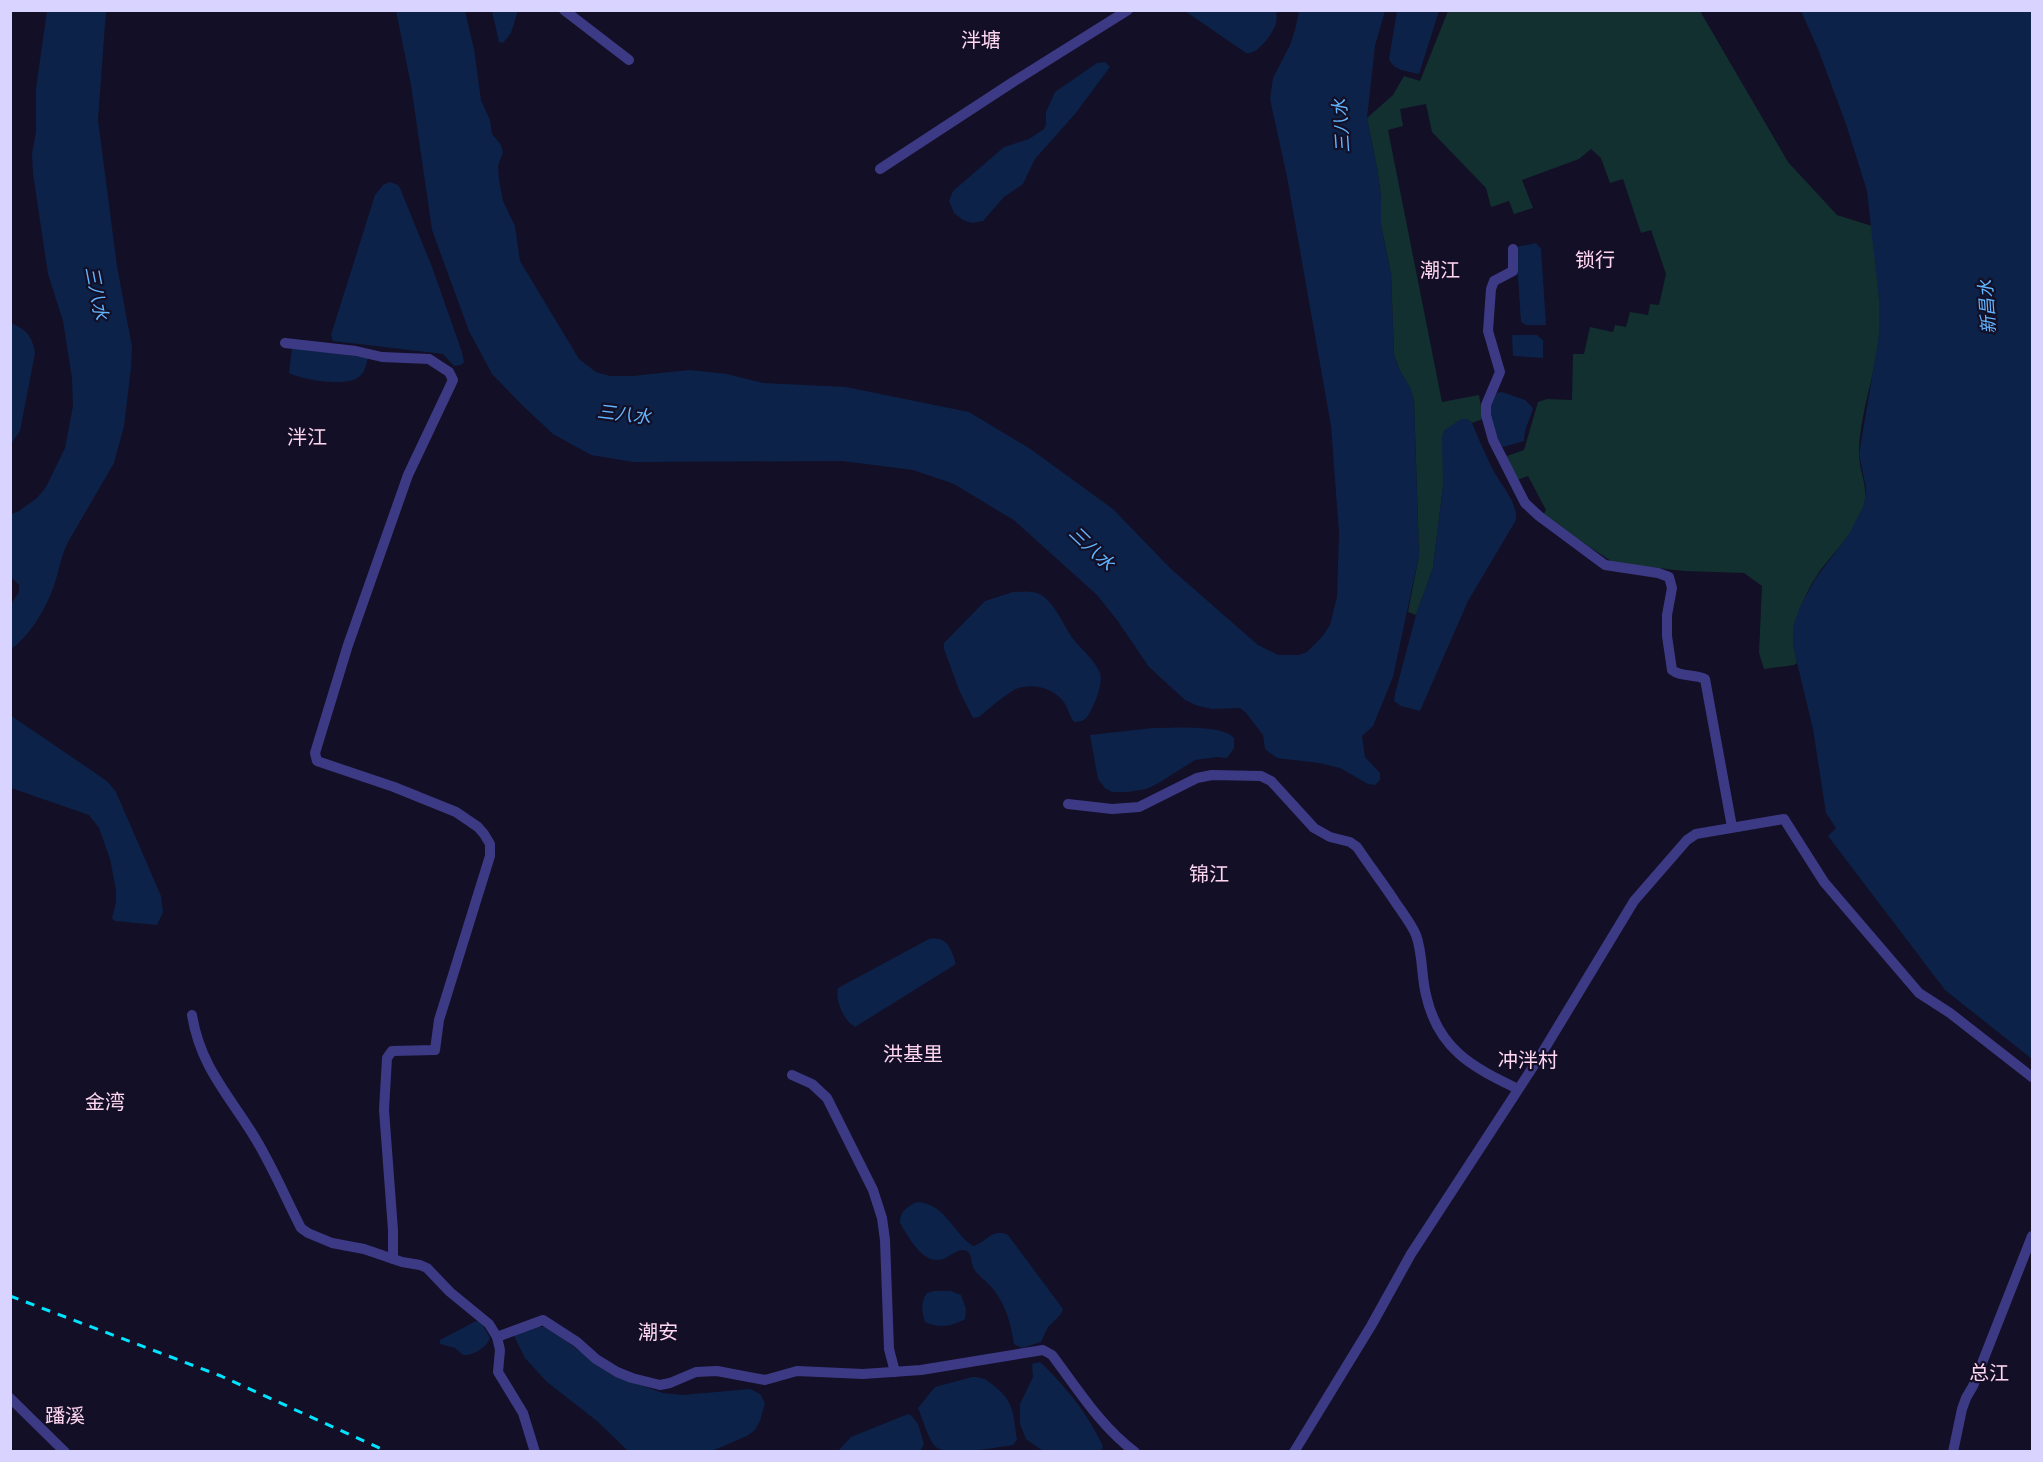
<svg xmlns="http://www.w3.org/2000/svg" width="2043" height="1462" font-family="'IBM Plex Sans','Noto Sans SC',sans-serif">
<rect width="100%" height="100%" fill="#130f26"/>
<path fill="#12302f" d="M1448,11H1700L1788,162L1837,215L1872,226C1876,262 1881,298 1879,335C1876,373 1860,413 1859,451C1858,470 1869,486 1864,505C1858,527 1841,545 1827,562C1804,589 1789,628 1797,663L1794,665L1764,669L1759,653L1762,586L1744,573L1684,571L1614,563L1585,544L1544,514L1546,510L1528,476L1517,480L1507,456L1524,450L1538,402L1547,399L1572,400L1573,354H1584L1590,327L1613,332L1615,325L1626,327L1630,312L1648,315L1650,304L1659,305L1666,274L1651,230L1641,233L1623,179L1610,183L1601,158L1591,149L1579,159L1522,180L1533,208L1514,214L1509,201L1491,207L1486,188L1432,132L1426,104L1400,109L1403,126L1388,130L1442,402L1479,395L1483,419L1472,423L1467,419L1445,430L1443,435V486L1433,568L1416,615L1408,612L1419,555L1414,401L1410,388L1399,369L1394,355L1391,274L1381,225V196L1377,168L1367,118L1393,95L1404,76L1420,81Z"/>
<g fill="#0c2248">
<path d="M47,11H106L98,120L117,266L132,347L131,368L124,426L114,463L68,542C59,560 58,579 50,596C41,616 28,637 11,649V604L19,592V585L14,580L11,579V514L19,511L37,498L46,487L65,448L73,406L72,378L63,321L48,274L33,174L32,153L36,132V88Z"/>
<polygon points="396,11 465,11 474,49 481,100 490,120 492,134 501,145 503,152 498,166 499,180 503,201 515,226 520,261 579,359 596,372 610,376 632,376 690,370 727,374 763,383 846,387 969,412 1029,448 1113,509 1170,568 1258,645 1278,655 1299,655 1307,652 1322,637 1330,625 1337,597 1339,533 1331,426 1287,177 1270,99 1273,78 1290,45 1295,30 1299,11 1385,11 1375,46 1367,118 1377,168 1381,196 1381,225 1391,274 1394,355 1399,369 1410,387 1414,401 1419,555 1393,677 1373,726 1362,736 1365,757 1380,773 1380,780 1375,785 1368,784 1340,768 1319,763 1277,758 1265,749 1263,735 1246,713 1240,708 1212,709 1198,706 1185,700 1149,667 1117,620 1097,595 1015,521 954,484 913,470 842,461 633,462 591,455 553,434 522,405 492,374 469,331 432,230 411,85"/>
<polygon points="492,11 518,11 511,33 503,43 499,42"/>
<path d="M1185,11H1276C1277,16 1277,21 1275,26C1271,36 1257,55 1246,53Z"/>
<path d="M1397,11H1439L1419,74C1407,71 1394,71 1389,59Z"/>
<polygon points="1801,11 2032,11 2032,1059 1945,990 1828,836 1836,828 1826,813 1813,729 1793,646 1793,626 1800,607 1815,579 1848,536 1864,505 1866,488 1859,454 1879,336 1879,299 1867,191 1846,124 1818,49"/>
<polygon points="1105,62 1110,67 1075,114 1035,159 1023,184 1004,197 983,221 972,223 963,220 954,213 949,201 953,191 1004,147 1029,139 1044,129 1046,125 1046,112 1055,92 1097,63"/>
<polygon points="390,182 398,185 400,188 432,267 462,352 464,362 461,365 454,366 443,354 333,341 331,335 375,195 383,185"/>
<polygon points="1536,243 1541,249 1546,325 1526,325 1521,322 1516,247"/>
<path d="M11,323C27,330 32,336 35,353L20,431L11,444Z"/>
<polygon points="1512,335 1537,335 1543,340 1543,358 1513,356"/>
<path d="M292,347L368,358C366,365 365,372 360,376C348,388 303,380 289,373Z"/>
<path d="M1502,392L1525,400L1533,408C1530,420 1524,428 1524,441L1503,447C1498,442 1488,414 1490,406C1491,402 1495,397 1497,393Z"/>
<path d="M1461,419H1467L1472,423C1478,438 1485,453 1492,468C1500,484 1518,502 1516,520L1468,601L1420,711L1401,706L1394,701L1395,694L1416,615L1433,568L1443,486L1442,436L1445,430Z"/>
<path d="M1013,592C1022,592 1033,590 1041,595C1053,601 1064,625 1071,636C1080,649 1094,658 1100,673C1104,683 1093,709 1087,717C1084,721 1079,722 1074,722C1069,716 1068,707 1063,701C1052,687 1030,682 1014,690C1002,697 990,708 979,717L973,718L959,690L944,649V643L985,601Z"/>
<polygon points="10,715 88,768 108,782 116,792 161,896 163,912 157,925 115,921 112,918 116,902 116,890 110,859 99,828 89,815 11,788"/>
<path d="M1153,728C1171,728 1223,724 1234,738V748L1227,758L1217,757L1195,760L1157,784L1146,789L1128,792H1112L1105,788L1098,779L1090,735Z"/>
<path d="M929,939C948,936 951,949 956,964L855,1027C844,1021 835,1001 838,988Z"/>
<path d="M917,1202C945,1203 953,1233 973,1246C986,1243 992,1227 1008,1235L1063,1309L1061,1314L1048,1327L1041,1342L1022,1348L1014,1344C1011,1324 1006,1305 993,1289C988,1282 978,1276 974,1269C970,1262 973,1252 964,1250C957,1249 949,1257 943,1259C923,1266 908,1236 900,1223C899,1212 908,1206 917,1202Z"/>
<path d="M934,1291H951L961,1295L966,1309L965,1319C953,1326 939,1329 925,1322C922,1312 920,1302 927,1293Z"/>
<path d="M476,1321L481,1322L490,1338C487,1347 473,1356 463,1355L455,1348L440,1344V1340Z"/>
<polygon points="535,1327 547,1327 612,1375 663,1393 682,1395 750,1389 760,1394 765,1403 760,1421 755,1430 747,1436 712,1451 628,1451 597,1421 547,1382 525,1358 514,1336"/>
<path d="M1040,1362C1067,1388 1085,1410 1102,1444L1103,1448L1100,1451H1043L1026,1439L1020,1424V1404L1033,1377L1032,1364Z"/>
<path d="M972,1377C982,1377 986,1379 993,1385C1015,1402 1013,1414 1017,1440L1013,1445C997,1447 946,1458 935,1446C927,1437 923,1419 918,1408L935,1387Z"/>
<polygon points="908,1414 912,1416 918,1424 924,1444 920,1451 838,1451 851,1437"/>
</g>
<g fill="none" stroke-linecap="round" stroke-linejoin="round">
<g stroke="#3d3a85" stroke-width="10">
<polyline points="564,10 629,60"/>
<polyline points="880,169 1013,82 1128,10"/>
<path d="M1513,249V271L1494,281L1491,289L1488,331L1500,372L1486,405V415L1493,440L1525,503L1539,516L1605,565L1658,573L1669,577L1672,588L1667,615V636L1672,670C1680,677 1695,674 1705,679L1732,827"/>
<polyline points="285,343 356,351 382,357 429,359 449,372 453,380 408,475 348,645 315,753 317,761 394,787 456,812 478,827 484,834 490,844 490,856 439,1020 435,1050 392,1051 387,1058 384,1110 393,1230 393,1259"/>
<path d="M1068,804L1112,809L1139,807L1197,778L1212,775L1261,776L1271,781L1314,828L1330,837L1350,842L1357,847C1369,865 1382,882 1394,900C1401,911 1411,923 1416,935C1423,954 1421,975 1426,995C1438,1049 1472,1067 1518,1089"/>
<path d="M192,1015C200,1065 227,1093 252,1133C271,1163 285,1197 301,1228L308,1233L332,1243L364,1249L402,1262L420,1265L427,1268L450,1292L489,1324L497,1337L500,1350L498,1372L523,1413L535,1452"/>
<polyline points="792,1075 812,1084 827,1098 873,1190 882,1218 885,1240 889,1349 895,1372"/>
<path d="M497,1337L543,1320L577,1342L596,1359L617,1372L632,1378L660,1385L670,1383L696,1372L717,1371L765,1380L797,1371L863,1374L921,1370L1043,1350L1052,1355C1077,1388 1101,1427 1135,1452"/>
<polyline points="10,1398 65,1452"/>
<polyline points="1294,1452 1371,1326 1411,1254 1542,1053 1634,901 1687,840 1696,834 1784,819 1824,882 1919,993 1950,1013 2032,1077"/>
<polyline points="1953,1452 1962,1409 1966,1398 1973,1386 2032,1236"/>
</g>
<polyline stroke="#00e5ff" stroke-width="3" stroke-dasharray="9 8" stroke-linecap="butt" points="10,1296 221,1376 388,1452"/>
</g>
<g text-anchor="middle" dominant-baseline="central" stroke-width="4.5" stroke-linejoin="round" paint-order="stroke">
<g font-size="18" font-style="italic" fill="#62b6ff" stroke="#130f26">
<text transform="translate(1341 126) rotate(-94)">三八水</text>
<text transform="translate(97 293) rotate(79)">三八水</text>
<text transform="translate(1987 307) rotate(-94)">新昌水</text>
<text transform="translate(624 414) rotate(7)">三八水</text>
<text transform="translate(1092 548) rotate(44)">三八水</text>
</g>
<g font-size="20" fill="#ffd6f0" stroke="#130f26">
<text x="981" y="39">泮塘</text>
<text x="1595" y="259">锁行</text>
<text x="1440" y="269">潮江</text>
<text x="307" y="436">泮江</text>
<text x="1209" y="873">锦江</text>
<text x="913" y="1053">洪基里</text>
<text x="1528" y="1059">冲泮村</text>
<text x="105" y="1101">金湾</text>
<text x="658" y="1331">潮安</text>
<text x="1989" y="1372">总江</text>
<text x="65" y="1415">蹯溪</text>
</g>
</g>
<rect width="2043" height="1462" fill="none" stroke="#d9d4ff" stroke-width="24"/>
</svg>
